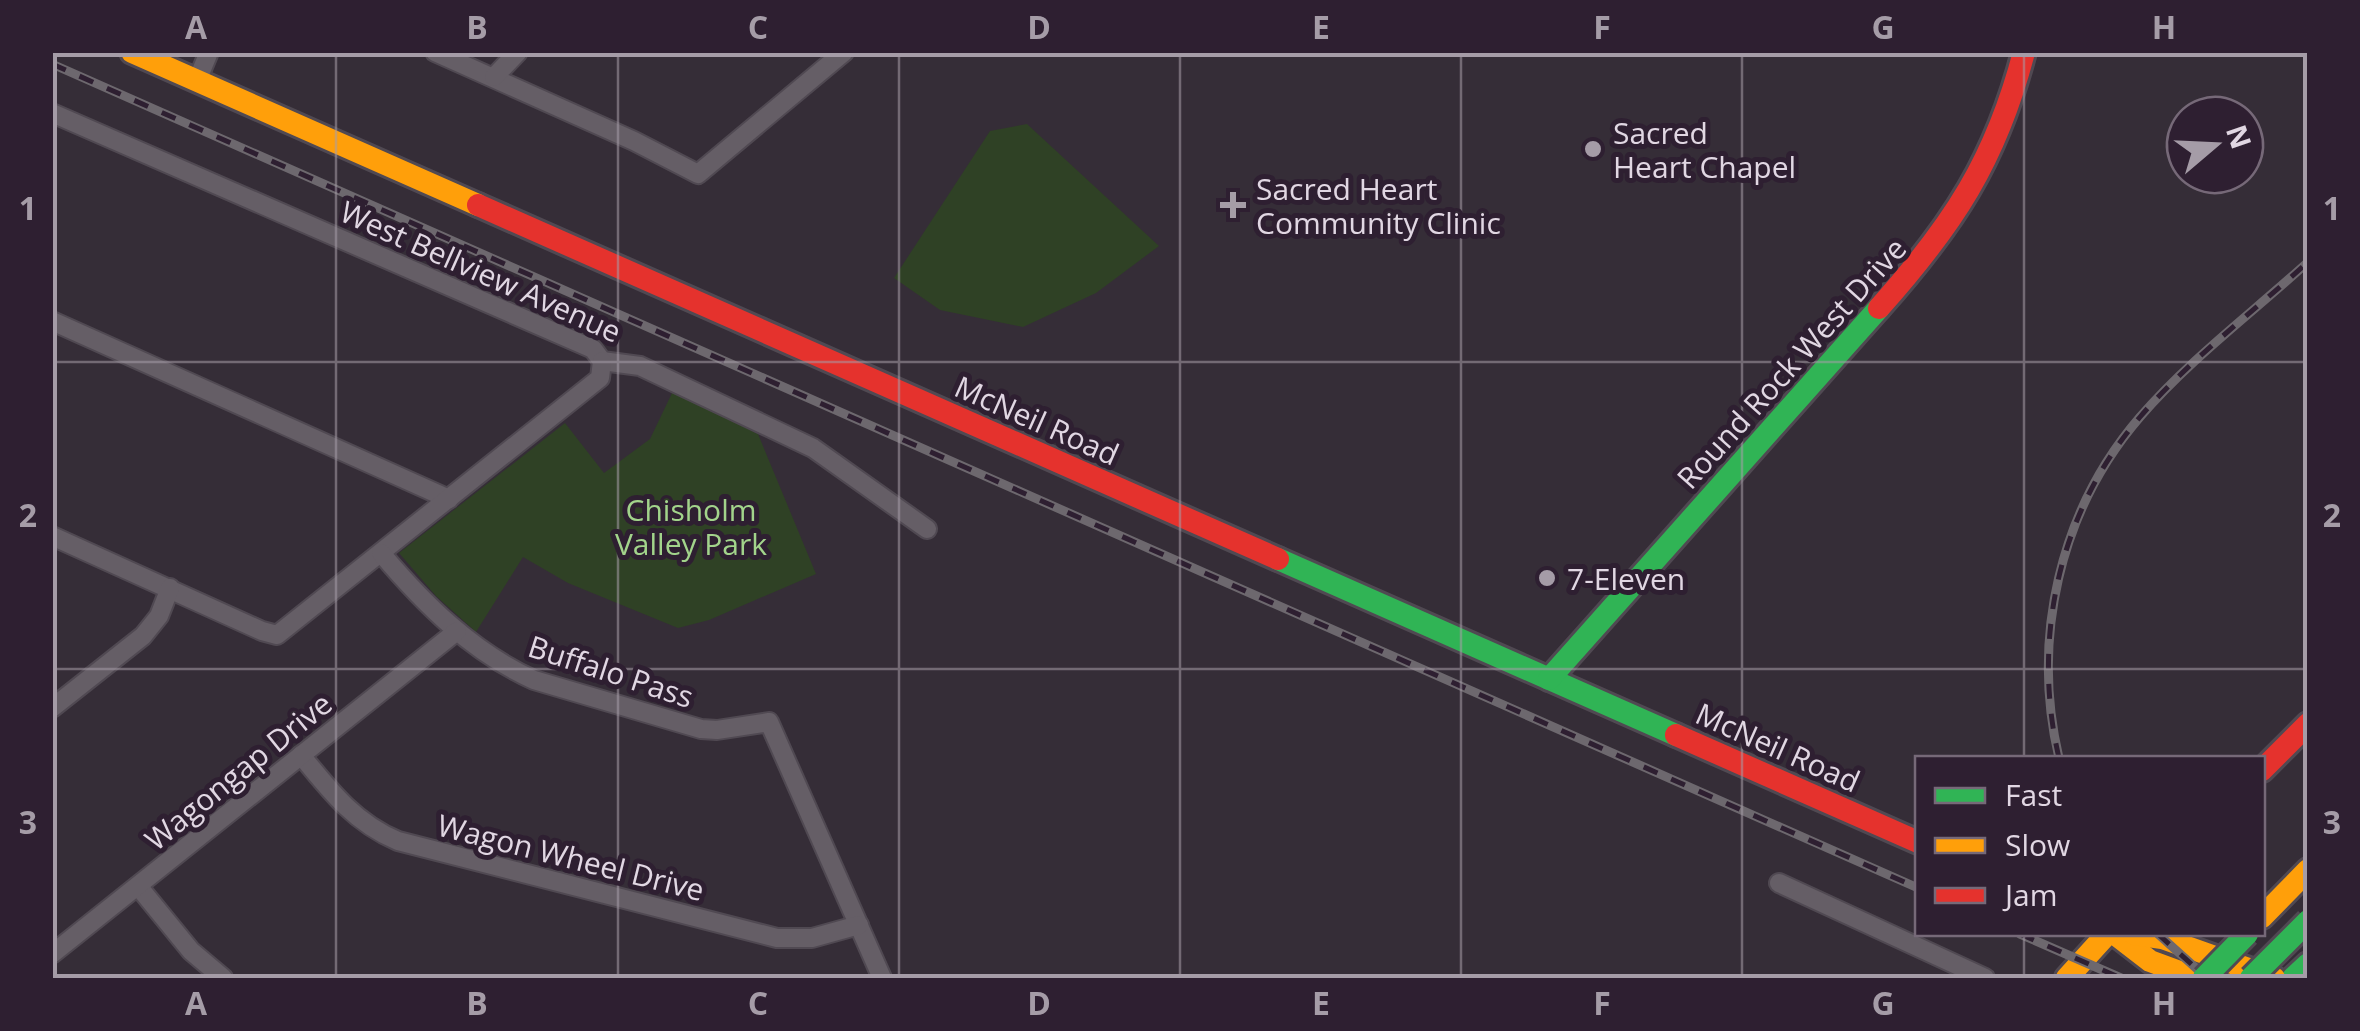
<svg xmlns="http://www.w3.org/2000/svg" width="2360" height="1031" font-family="'Open Sans',sans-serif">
<rect width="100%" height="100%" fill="#352d37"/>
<g fill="#2f4125">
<polygon points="1027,124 1159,246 1096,293 1023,327 940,310 894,278 990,131"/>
<polygon points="673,391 758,434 816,574 709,620 678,628 568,583 523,557 476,632 436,596 399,553 565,423 604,473 650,439"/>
</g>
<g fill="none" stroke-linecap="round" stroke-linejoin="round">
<g stroke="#504952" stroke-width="22">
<g id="street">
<polyline points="435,52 634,141 698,174 844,52"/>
<polyline points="494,77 518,52"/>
<polyline points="197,81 209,52"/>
<polyline points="52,113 593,349 602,361 640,366 813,448 927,529"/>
<polyline points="52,321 449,499"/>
<polyline points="52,536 262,631 277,635 600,378 602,361"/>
<path d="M381,553C424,604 472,652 534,680L701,729L717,730L769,722L882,978"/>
<polyline points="52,708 143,636 159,616 170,588"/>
<path d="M301,755C330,791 355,823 398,841L777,938H812L859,925"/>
<polyline points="1779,883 1985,978"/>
<polyline points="138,886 191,951 223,978"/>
<polyline points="52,954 457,631"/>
</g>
</g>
<g stroke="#504952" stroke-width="28">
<g id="fast">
<polyline points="1278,559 1676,735"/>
<polyline points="1549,679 1879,308"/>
<polyline points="2293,978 2308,964"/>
</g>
</g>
<g stroke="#504952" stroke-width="28">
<g id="slow">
<polyline points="132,52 478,205"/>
<polyline points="2262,917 2308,870"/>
<polyline points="2115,934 2150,961 2196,978"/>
<polyline points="2134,934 2162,938 2274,978"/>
<polyline points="2067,978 2107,934"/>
</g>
</g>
<g stroke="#504952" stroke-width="28">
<g id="jam">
<polyline points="478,205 1278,559"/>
<path d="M1879,308C1953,225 1996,160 2024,52"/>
<polyline points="1676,735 1918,842"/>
<polyline points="2262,770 2308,724"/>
</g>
</g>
<use href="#street" stroke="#655e66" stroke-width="18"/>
<use href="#fast" stroke="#30b455" stroke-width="22"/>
<use href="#slow" stroke="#ff9f0a" stroke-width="22"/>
<use href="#jam" stroke="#e5322d" stroke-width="22"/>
<g stroke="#6d686e" stroke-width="9">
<g id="rail">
<polyline points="52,64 1918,888"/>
<path d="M2059,758C2031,639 2059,511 2140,417C2189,360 2252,313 2308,262"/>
<polyline points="2020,934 2121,978"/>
<polyline points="2158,934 2207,978"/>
</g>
</g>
<use href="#rail" stroke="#2e1f31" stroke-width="5" stroke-dasharray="15" stroke-linecap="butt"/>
<g stroke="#504952" stroke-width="28" stroke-linecap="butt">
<g id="fast-bridge">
<polyline points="2204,978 2247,934"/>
<polyline points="2251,978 2308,921"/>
</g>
</g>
<use href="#fast-bridge" stroke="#30b455" stroke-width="22"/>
</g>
<path fill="none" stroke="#a59ca7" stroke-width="2.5" stroke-opacity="0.55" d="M336,52V978M618,52V978M899,52V978M1180,52V978M1461,52V978M1742,52V978M2024,52V758M52,362H2308M52,669H2308M2024,934V978"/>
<g fill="#a59ca7" stroke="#2e1f31" stroke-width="4">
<circle cx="1593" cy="149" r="10"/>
<path d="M1228 190h10v10h10v10h-10v10h-10v-10h-10v-10h10z"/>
<circle cx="1547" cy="578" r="10"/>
</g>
<g text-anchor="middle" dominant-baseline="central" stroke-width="10" stroke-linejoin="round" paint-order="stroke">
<g font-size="30" fill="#e1d7e3" stroke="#2e1f31" text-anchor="start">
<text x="1613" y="132">Sacred<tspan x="1613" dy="34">Heart Chapel</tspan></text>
<text x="1256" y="188">Sacred Heart<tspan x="1256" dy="34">Community Clinic</tspan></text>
<text x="1567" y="578">7-Eleven</text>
</g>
<g font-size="30" fill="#e1d7e3" stroke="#2e1f31">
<text transform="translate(481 271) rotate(24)">West Bellview Avenue</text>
<text transform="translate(1791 363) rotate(-48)">Round Rock West Drive</text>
<text transform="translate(1037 420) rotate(24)">McNeil Road</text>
<text transform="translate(611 671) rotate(18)">Buffalo Pass</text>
<text transform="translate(1778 747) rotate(24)">McNeil Road</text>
<text transform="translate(238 771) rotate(-39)">Wagongap Drive</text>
<text transform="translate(571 857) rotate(14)">Wagon Wheel Drive</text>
</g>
<g font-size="30" fill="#a2d48b" stroke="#2e1f31">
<text x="691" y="509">Chisholm<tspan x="691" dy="34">Valley Park</tspan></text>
</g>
</g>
<rect width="2360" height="1031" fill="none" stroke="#2e1f31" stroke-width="110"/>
<rect x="1915" y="756" width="350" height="180" fill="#2e1f31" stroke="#766978" stroke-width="2.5"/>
<rect x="1935" y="788" width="50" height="15" fill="#30b455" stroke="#766978" stroke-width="2.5"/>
<text x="2005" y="806" font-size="30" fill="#e1d7e3">Fast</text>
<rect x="1935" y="838" width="50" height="15" fill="#ff9f0a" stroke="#766978" stroke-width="2.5"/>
<text x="2005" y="856" font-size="30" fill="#e1d7e3">Slow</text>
<rect x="1935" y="888" width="50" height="15" fill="#e5322d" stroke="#766978" stroke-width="2.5"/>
<text x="2005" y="906" font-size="30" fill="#e1d7e3">Jam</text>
<g transform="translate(2215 145) rotate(71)"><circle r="48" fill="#2e1f31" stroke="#766978" stroke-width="2.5"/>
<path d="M0-8L18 38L0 25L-18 38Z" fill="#a59ca7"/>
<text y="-15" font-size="28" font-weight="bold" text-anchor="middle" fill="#e1d7e3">N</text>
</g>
<rect x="55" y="55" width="2250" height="921" fill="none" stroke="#a59ca7" stroke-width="4"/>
<g font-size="32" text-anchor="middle" font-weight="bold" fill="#a59ca7">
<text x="196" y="39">A</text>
<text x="477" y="39">B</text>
<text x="758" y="39">C</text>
<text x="1039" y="39">D</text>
<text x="1321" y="39">E</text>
<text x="1602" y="39">F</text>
<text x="1883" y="39">G</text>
<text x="2164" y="39">H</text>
<text x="28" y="220">1</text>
<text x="2332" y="220">1</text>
<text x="28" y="527">2</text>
<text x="2332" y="527">2</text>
<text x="28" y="834">3</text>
<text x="2332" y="834">3</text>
<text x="196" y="1015">A</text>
<text x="477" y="1015">B</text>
<text x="758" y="1015">C</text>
<text x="1039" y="1015">D</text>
<text x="1321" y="1015">E</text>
<text x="1602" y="1015">F</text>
<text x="1883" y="1015">G</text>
<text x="2164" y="1015">H</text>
</g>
</svg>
